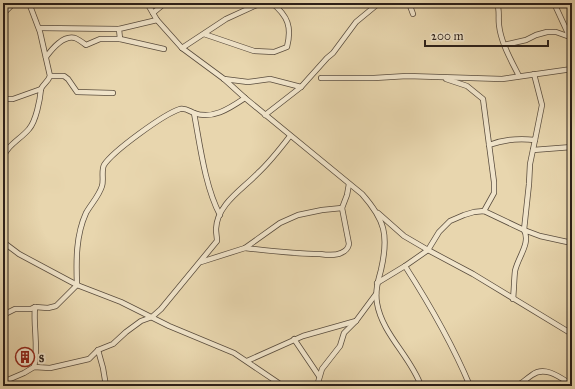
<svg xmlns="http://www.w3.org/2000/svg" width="575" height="389" font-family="'IM FELL Great Primer',serif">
<rect width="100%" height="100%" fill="#e8d6ae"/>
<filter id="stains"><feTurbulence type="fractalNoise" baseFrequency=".005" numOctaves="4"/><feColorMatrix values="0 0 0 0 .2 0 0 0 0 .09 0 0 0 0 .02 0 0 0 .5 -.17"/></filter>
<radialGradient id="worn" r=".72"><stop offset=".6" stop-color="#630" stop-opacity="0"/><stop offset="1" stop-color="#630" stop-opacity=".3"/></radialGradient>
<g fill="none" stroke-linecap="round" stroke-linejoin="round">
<g stroke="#5a4d3e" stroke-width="6">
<g id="minor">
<path d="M147,3L157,20L182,48L224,79L245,98L362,194C385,220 389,235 381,270C378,281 375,291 377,303C382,334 411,357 421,386"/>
<polyline points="409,3 413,14"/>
<path d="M497,3C500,11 498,17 499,25C501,43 511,60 519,76"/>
<polyline points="554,3 572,42"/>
<polyline points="153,13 165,3"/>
<polyline points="3,14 14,3"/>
<polyline points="39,28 119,29"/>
<path d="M204,34L254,51L274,52L287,47C292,27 288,16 272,3"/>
<polyline points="120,39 164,49"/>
<polyline points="504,45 526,40 536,35 547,32 556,32 570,37"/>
<polyline points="182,48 226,19 261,3"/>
<path d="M46,57C52,49 63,35 75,38C78,39 82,42 86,45L100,39H120L119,29L157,20"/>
<polyline points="50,76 64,76 68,79 77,92 113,93"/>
<polyline points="321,78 374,78 407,76 502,79 572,69"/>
<polyline points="224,79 248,82 270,79 301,87"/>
<polyline points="446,79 467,86 483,99 494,182 494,193 484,211"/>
<polyline points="3,99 13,99 41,89"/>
<path d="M194,113C200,145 205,187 220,215"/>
<polyline points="265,115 301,87 327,58 333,53 356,22 379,3"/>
<path d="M489,145C505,139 519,138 535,140L542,105L534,74"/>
<polyline points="533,150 572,147"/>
<path d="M3,160C4,147 21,139 29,129C36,121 40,100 41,89C43,84 48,82 50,76L40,32L29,3"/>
<polyline points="378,213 404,236 428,250 473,274 572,334"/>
<polyline points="3,242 19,254 77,285 121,302 169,326 234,353 283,386"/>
<path d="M245,248C270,251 295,254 320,254C327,255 335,256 341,253C346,251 348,249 349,244L342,208L347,195L349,184"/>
<polyline points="201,262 245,248 280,223 298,215 322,210 342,208"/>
<path d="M405,266C430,305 452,343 470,386"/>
<polyline points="377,283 405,266 428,250 439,232 450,221 464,215 474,212 484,211 524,230 529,184 530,164 535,140"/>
<path d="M513,299C514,290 514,280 515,271C518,257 531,243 524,230L540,236L572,243"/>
<path d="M3,315L15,309H31L35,307L48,308L56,306L77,285C76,260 76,235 86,213C91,204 99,196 102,186C104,180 101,171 104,165C113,151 164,114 180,109C186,108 189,111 194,113C213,120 230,108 245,98"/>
<polyline points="294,339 319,376"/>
<polyline points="98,350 103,368 106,386"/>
<polyline points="247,361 303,336 356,321"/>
<path d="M34,367C39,348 33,327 35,307"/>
<path d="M3,382L24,373L34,367L50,368L89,359L98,350L113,344L126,332L141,321L152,317L161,309L217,241C217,237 216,233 216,229C217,204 243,189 258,173C270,162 280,149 290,136"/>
<polyline points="317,386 322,369 340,346 344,333 356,321 376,294"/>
<path d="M507,386C524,385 520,383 532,375C545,365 561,378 572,385"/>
</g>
</g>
<use href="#minor" stroke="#f0e4ca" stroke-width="4.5"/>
</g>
<defs>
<g id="building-ring" transform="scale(1)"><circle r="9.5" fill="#f0e4ca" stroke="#8f2418" stroke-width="1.5"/><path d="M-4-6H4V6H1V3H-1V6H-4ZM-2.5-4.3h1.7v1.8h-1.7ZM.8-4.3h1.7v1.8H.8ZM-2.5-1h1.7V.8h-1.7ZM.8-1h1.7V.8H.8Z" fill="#8f2418"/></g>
</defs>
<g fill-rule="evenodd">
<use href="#building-ring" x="25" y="357"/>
</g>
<g text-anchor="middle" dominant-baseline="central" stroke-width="4" stroke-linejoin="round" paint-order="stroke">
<g font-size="14" font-weight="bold" fill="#2b1f19" stroke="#f0e4ca" text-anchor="start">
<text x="39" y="357">s</text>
</g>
</g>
<rect width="575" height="389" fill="none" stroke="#e8d6ae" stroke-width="16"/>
<rect x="4" y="4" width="567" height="381" fill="none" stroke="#2b1f19" stroke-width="2"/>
<rect x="8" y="8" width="559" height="373" fill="none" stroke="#2b1f19"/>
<path d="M425 40v6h123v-6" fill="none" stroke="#2b1f19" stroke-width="2"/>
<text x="431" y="40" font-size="12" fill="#2b1f19" stroke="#f0e4ca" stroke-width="3" paint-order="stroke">200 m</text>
<rect width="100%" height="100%" filter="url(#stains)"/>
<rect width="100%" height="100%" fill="url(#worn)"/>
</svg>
